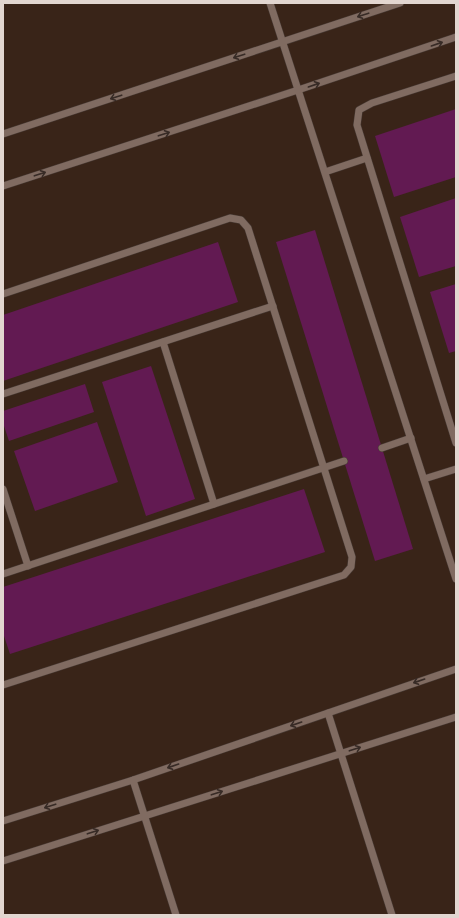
<svg xmlns="http://www.w3.org/2000/svg" width="459" height="918" font-family="'Fira Sans Condensed',sans-serif">
<rect width="100%" height="100%" fill="#2d1d14"/>
<rect fill="#392418" x="3" y="3" width="453" height="912"/>
<g fill="#621a52">
<polygon points="456,109 456,177 394,197 375,136"/>
<polygon points="456,198 456,266 419,277 400,217"/>
<polygon points="315,230 413,549 375,561 276,242"/>
<polygon points="218,242 238,302 3,381 3,315"/>
<polygon points="456,284 456,351 449,353 430,292"/>
<polygon points="151,366 195,499 146,516 102,382"/>
<polygon points="85,384 94,412 9,441 3,423 3,411"/>
<polygon points="97,422 118,482 35,511 14,451"/>
<polygon points="304,489 325,552 10,654 3,633 3,587"/>
</g>
<g fill="none" stroke-linecap="round" stroke-linejoin="round">
<g stroke="#463933" stroke-width="8">
<g id="lane">
<polyline points="270,3 456,579"/>
<polyline points="456,76 372,103 359,110 357,125 456,443"/>
<polyline points="3,134 400,3"/>
<polyline points="325,172 367,158"/>
<polyline points="3,186 298,90 456,37"/>
<polyline points="3,294 230,218 241,220 248,228 352,557 351,567 344,575 3,685"/>
<polyline points="163,342 214,504"/>
<polyline points="3,394 273,306"/>
<polyline points="382,448 411,438"/>
<polyline points="424,479 456,469"/>
<polyline points="3,489 28,566"/>
<polyline points="3,574 344,461"/>
<polyline points="328,713 392,915"/>
<polyline points="133,780 176,915"/>
<polyline points="3,821 133,780 456,669"/>
<polyline points="3,861 456,717"/>
</g>
</g>
<use href="#lane" stroke="#806b61" stroke-width="7"/>
</g>
<defs><path id="oneway-shaft" d="M-6 0H5M1.5-3L5.5 0L1.5 3" fill="none" stroke-width="1.6" stroke-linecap="round" stroke-linejoin="round"/></defs>
<g stroke="#372b26">
<use href="#oneway-shaft" transform="translate(363 15) rotate(162)"/>
<use href="#oneway-shaft" transform="translate(437 44) rotate(-19)"/>
<use href="#oneway-shaft" transform="translate(239 56) rotate(162)"/>
<use href="#oneway-shaft" transform="translate(314 85) rotate(-19)"/>
<use href="#oneway-shaft" transform="translate(116 97) rotate(162)"/>
<use href="#oneway-shaft" transform="translate(164 134) rotate(-18)"/>
<use href="#oneway-shaft" transform="translate(40 174) rotate(-18)"/>
<use href="#oneway-shaft" transform="translate(419 681) rotate(161)"/>
<use href="#oneway-shaft" transform="translate(296 724) rotate(161)"/>
<use href="#oneway-shaft" transform="translate(355 749) rotate(-18)"/>
<use href="#oneway-shaft" transform="translate(173 766) rotate(161)"/>
<use href="#oneway-shaft" transform="translate(217 793) rotate(-18)"/>
<use href="#oneway-shaft" transform="translate(50 806) rotate(162)"/>
<use href="#oneway-shaft" transform="translate(93 832) rotate(-18)"/>
</g>
<rect width="459" height="918" fill="none" stroke="#e2d6d0" stroke-width="8"/>
</svg>
